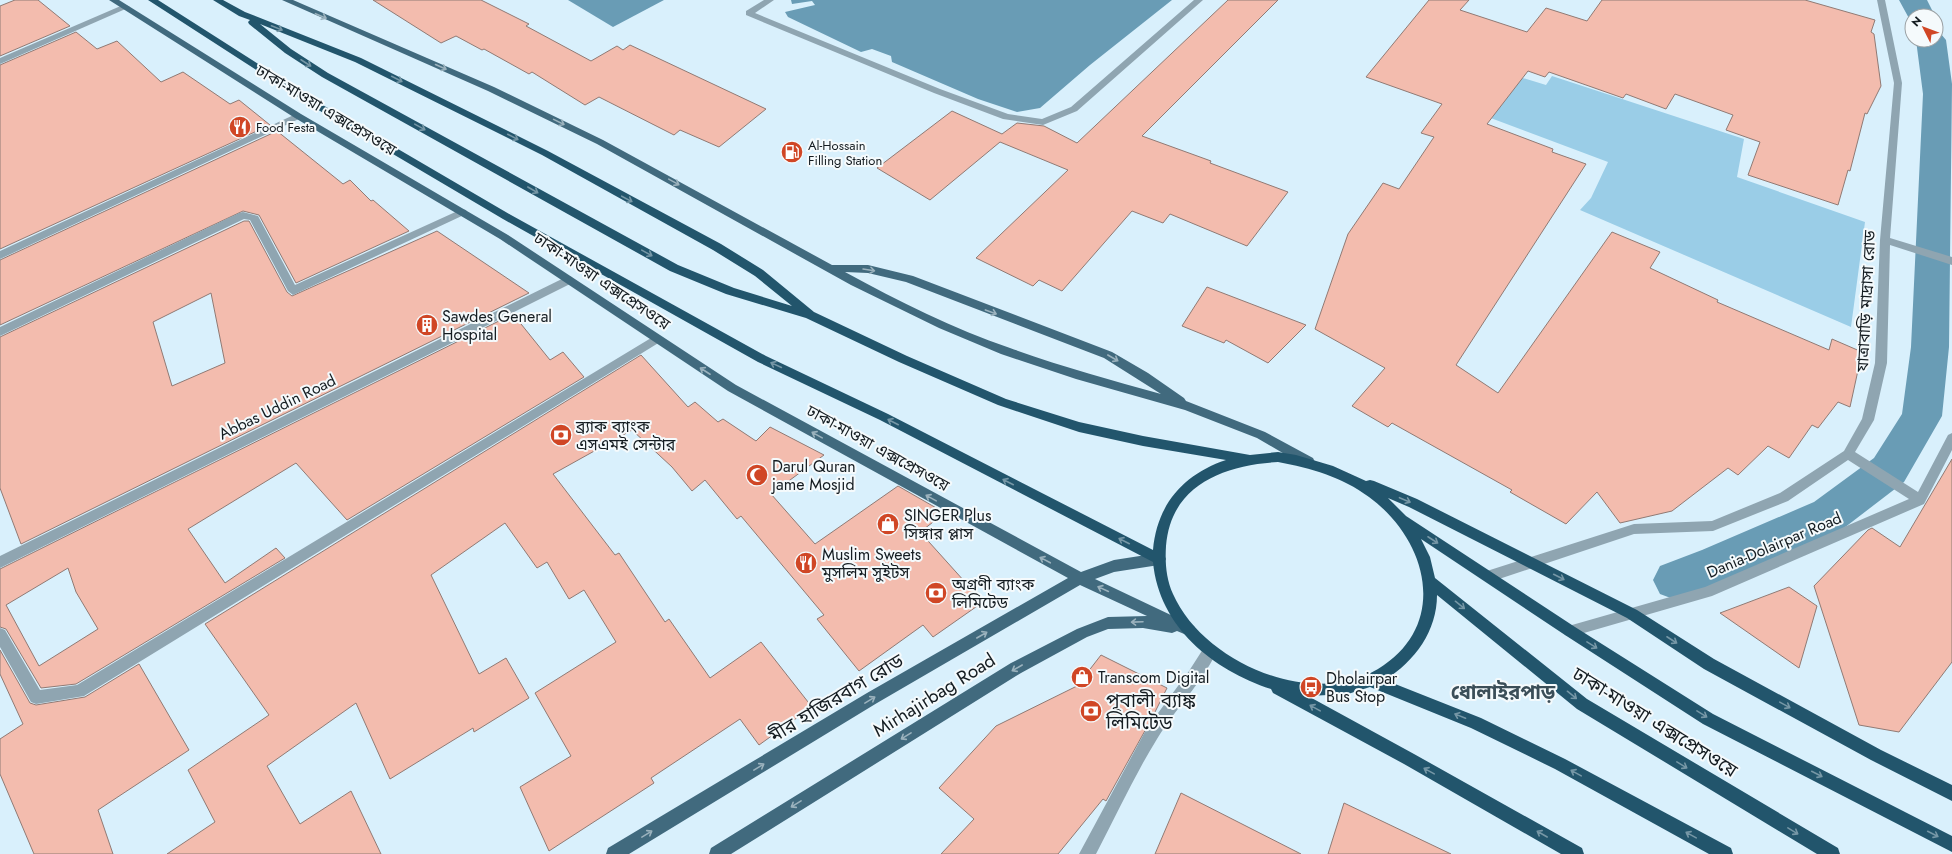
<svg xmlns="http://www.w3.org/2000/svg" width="1952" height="854" font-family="Jost,'Noto Sans Bengali',sans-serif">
<rect width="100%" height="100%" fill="#d9f0fc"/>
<polygon fill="#9acde7" points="1483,66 1546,85 1552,76 1744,139 1737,177 1865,222 1851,327 1580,210 1591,198 1608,162 1456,105"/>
<g fill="#699cb5">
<polygon points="568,0 664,0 613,27"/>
<polygon points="791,0 1172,0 1090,65 1040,108 1017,112 978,99 892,62 891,56 872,49 861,52 788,17 785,12 815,5 812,1 792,4"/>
</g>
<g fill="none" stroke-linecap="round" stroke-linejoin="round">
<g fill="#699cb5" fill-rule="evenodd">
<polygon points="1899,0 1927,0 1935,16 1912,16 1911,22"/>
<polygon points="1936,32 1941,34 1946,40 1952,84 1949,347 1942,416 1904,482 1844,528 1734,578 1676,600 1660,594 1653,580 1660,566 1702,550 1814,502 1874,458 1902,414 1911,347 1923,94 1916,40 1936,40"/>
</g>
</g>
<g fill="#f3bcae" stroke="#907a74" fill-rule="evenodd">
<polygon points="15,0 38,0 70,26 0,56 0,6"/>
<polygon points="373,0 481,0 529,24 526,26 591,61 617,46 623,50 630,45 766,109 719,147 680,130 674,135 599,97 585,105 532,72 529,74 484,49 482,50 456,36 441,43"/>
<polygon points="1228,0 1278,0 1142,136 1211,161 1210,163 1288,192 1247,246 1170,214 1163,223 1132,211 1062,291 1039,280 1033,286 976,258 1068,170 1000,142 930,200 877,168 952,111 1002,134 1017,123 1044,126 1077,143"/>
<polygon points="1429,0 1469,0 1460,10 1527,32 1546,8 1587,21 1602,0 1805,0 1875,20 1871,32 1874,34 1881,86 1867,114 1865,113 1850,171 1848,170 1838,205 1748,175 1760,142 1726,130 1733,115 1675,94 1666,109 1626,94 1623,98 1549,72 1545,77 1528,71 1487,124 1553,149 1552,152 1586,164 1456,365 1498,393 1612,232 1660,252 1650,268 1718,300 1717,302 1829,350 1832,339 1862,352 1850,407 1838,402 1818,428 1812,425 1789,458 1768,446 1738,475 1728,468 1672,511 1620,523 1597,492 1566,524 1510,492 1512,490 1392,423 1388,427 1352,406 1385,368 1315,329 1348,234 1383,183 1399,189 1434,137 1421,133 1442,104 1366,77"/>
<polygon points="76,32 97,49 117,41 161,82 183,72 230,104 239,100 270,125 0,249 0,65"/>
<polygon points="277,131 343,184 350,180 371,201 373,200 409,231 296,283 259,215 243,211 0,325 0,260"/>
<path d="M244,221H249L287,292L292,296L437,231L529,293L21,544L0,488V337ZM211,293L225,363L172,386L153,322Z"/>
<polygon points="1207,287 1306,325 1268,363 1226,340 1224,343 1182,326"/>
<path d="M513,314L550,360L563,352L584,377L347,520L296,463L188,529L225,583L276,548L285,558L76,684L41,688L6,629L0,627V569ZM68,568L76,592L98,629L39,666L6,605Z"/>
<polygon points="641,355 688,407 695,402 718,422 723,419 756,441 770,427 824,455 771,494 815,544 898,486 945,513 920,532 983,602 933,637 923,625 859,671 817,619 824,615 741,516 737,519 705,480 692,491 672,467 632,430 553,474 615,555 619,553 665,622 669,619 710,678 761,642 812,707 759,745 740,719 651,778 654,783 549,851 520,787 571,756 535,693 616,642 584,590 569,599 547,562 537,568 505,523 431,575 479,674 506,658 529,698 474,732 473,728 390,779 356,703 267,766 300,824 351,791 381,854 167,854 215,822 188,770 269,715 205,624"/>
<polygon points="1952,459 1952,662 1899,732 1859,725 1814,586 1868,530 1872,528 1900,547"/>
<polygon points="1789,587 1817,606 1799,668 1720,613"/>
<polygon points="0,650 30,703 36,705 85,697 139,664 189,750 98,810 113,854 34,854 0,774 0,739 23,724 0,674"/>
<polygon points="1101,655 1167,688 1152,718 1106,801 1103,799 1058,854 941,854 974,819 939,788 996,726 1077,686"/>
<polygon points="1181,793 1301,854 1155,854"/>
<polygon points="1344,803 1451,854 1328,854"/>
</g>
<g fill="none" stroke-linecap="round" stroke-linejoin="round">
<g fill="#8fa5b1" fill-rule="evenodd">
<polygon points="764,0 774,0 755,13 940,89 1008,114 1042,119 1071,107 1194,0 1203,0 1077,111 1043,125 1003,119 934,93 746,15 746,11"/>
<polygon points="1877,0 1885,0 1902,83 1890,238 1952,257 1952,265 1890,245 1887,363 1874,420 1855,452 1918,492 1948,435 1952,433 1952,450 1924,504 1712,596 1570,637 1565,635 1563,631 1565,627 1705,587 1909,499 1848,460 1788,501 1713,531 1634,534 1490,582 1485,580 1483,576 1485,572 1490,570 1634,524 1712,521 1780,493 1844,451 1862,419 1875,363 1880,240 1894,83"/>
<polygon points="123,5 126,5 130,7 0,64 0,58"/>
<polygon points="298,113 303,116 301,118 0,259 0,251"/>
<polygon points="462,209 466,210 467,212 466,214 293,295 288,291 250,220 244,219 0,336 0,327 239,213 243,212 258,216 295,285"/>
<polygon points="568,276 572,277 573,280 572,283 0,568 0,556"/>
<polygon points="656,335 660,336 662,339 660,342 84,696 36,704 31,702 0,647 0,628 5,630 40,690 77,685"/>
<path d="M1210,645L1215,646L1217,651C1202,683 1175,709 1157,739C1134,776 1116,816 1096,854H1079L1147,728L1189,671L1205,646Z"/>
</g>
<g fill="#416a7e" fill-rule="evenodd">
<polygon points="109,0 119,0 301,114 508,235 736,385 1081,572 1114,560 1159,553 1164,555 1166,559 1164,563 1159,565 1114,572 1095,579 1194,626 1196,630 1194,634 1189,636 1177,631 1172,633 1143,628 1108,629 1087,637 1021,673 731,854 709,854 711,848 1011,663 1077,629 1108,617 1147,616 1080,585 877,703 629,854 606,854 608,848 867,693 1068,578 728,391 500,239 295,118"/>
<path d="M282,0H293L494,87L603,140L832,265H868L913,276L1112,352L1148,373L1184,398L1186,401L1265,432L1313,458L1315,462L1313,466L1309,467L1305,466L1257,438L1185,410L1076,379L1001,354L939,328L851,285L597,144L488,91ZM845,272L868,273L906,282L1104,358L1161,394C1111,380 1060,366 1010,348C954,329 898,301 845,272Z"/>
</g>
<path fill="#22556c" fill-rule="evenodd" d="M148,0H158L321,104L511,215L766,356L888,414L1153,550C1157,504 1184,474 1226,460L1143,446L1079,432L998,405L899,362L806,318L726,294L670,271L322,77L285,53L249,24L248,22L250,20L239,16L213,0H223L245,12L361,58L548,151L721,244L763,270L814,312L907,356L1006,399L1079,422L1143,436L1250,455L1278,452L1296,455L1333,466L1366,481L1370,480L1374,481L1417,499L1637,610L1714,659L1881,750L1952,785V801L1871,760L1704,669L1627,618L1409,507L1388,498L1406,516L1575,627L1713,714L1952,836V852L1703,724L1565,635L1421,539L1430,557L1435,578L1587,699L1838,848L1840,854H1817L1577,709L1437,595C1437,631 1415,661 1385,680L1481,718L1565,759L1731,848L1733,854H1709L1555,769L1471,728L1370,687L1348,694L1308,696L1414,754L1582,848L1584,854H1561L1404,764L1273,693L1271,689C1213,670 1159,627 1153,562L880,420L758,362L503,219L315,108ZM260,24L355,62L542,155L713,250L755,276L792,306L734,288L678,265L328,73L291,49ZM1278,462C1311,468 1342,477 1369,497C1428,540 1450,625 1378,669C1311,709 1203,662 1173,594C1166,579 1165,562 1166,546C1171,484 1225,465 1278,462Z"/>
</g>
<defs><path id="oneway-shaft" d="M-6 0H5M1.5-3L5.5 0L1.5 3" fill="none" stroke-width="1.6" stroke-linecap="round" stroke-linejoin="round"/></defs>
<g stroke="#9bb2bd">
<use href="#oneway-shaft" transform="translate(321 16) rotate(23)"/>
<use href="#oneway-shaft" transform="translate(441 67) rotate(24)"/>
<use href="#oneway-shaft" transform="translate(559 122) rotate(26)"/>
<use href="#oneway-shaft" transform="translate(674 182) rotate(29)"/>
<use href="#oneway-shaft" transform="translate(869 270) rotate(9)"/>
<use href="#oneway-shaft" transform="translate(991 312) rotate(20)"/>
<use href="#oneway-shaft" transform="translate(1113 358) rotate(30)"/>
<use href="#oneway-shaft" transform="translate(705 371) rotate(-147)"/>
<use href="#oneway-shaft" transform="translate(817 435) rotate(-151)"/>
<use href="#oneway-shaft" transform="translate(931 498) rotate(-151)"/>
<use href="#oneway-shaft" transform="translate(1045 560) rotate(-152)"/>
<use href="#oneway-shaft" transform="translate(1103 589) rotate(-155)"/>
<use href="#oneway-shaft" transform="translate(1137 622) rotate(178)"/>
<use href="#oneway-shaft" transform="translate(982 635) rotate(-30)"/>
<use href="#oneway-shaft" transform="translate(1017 668) rotate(150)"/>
<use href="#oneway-shaft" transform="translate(870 700) rotate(-31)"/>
<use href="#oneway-shaft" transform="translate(906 736) rotate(148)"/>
<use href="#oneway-shaft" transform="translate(759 767) rotate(-31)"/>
<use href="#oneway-shaft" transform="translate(796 804) rotate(148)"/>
<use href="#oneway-shaft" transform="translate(647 834) rotate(-31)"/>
</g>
<g stroke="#7697a6">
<use href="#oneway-shaft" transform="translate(277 28) rotate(22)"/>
<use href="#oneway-shaft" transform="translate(306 63) rotate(33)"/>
<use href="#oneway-shaft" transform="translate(397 79) rotate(27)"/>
<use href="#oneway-shaft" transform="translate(420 127) rotate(29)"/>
<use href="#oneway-shaft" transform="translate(513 137) rotate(27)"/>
<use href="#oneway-shaft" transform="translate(533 190) rotate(30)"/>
<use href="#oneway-shaft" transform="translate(627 199) rotate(28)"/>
<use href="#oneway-shaft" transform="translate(647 253) rotate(29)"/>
<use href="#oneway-shaft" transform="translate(776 365) rotate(-155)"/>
<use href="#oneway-shaft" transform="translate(893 422) rotate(-153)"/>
<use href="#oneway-shaft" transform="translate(1008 482) rotate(-153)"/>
<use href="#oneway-shaft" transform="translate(1405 500) rotate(23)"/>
<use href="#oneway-shaft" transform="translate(1433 540) rotate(33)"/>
<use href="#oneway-shaft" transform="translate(1124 541) rotate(-153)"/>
<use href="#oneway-shaft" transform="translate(1559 577) rotate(27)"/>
<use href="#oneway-shaft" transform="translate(1460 605) rotate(39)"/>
<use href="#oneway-shaft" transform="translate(1672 640) rotate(33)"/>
<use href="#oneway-shaft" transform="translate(1592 645) rotate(32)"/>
<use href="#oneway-shaft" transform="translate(1572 695) rotate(39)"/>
<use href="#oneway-shaft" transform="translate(1785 705) rotate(29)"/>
<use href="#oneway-shaft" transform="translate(1315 708) rotate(-151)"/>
<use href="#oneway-shaft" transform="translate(1702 714) rotate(32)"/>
<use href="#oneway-shaft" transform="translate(1460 716) rotate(-158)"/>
<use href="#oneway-shaft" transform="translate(1682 765) rotate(31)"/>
<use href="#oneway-shaft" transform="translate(1429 771) rotate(-151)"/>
<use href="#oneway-shaft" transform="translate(1576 773) rotate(-151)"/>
<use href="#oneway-shaft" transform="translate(1817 774) rotate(27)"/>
<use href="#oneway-shaft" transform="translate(1793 831) rotate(31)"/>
<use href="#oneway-shaft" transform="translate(1542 834) rotate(-150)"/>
<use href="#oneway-shaft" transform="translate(1933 834) rotate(27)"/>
<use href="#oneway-shaft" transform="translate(1691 835) rotate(-151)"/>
</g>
<defs>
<g id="restaurant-disc" transform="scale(1.15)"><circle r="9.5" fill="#d04625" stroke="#f5fafc"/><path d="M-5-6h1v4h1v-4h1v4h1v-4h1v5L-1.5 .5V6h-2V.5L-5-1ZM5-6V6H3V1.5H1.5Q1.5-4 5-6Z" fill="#fff"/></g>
<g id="fuel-disc" transform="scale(1.15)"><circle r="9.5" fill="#d04625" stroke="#f5fafc"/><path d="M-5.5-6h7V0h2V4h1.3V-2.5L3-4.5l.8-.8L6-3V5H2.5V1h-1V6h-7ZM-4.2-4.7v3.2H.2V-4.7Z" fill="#fff"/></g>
<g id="building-disc" transform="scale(1.15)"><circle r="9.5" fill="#d04625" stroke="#f5fafc"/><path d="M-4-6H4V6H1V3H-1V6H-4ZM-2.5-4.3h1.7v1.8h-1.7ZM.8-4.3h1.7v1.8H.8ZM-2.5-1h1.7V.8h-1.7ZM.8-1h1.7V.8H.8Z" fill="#fff"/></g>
<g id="bank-disc" transform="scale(1.15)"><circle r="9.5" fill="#d04625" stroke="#f5fafc"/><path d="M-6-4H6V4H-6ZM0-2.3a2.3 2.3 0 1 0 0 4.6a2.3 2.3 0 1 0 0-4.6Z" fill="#fff"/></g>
<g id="mosque-disc" transform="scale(1.15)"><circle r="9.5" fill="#d04625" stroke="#f5fafc"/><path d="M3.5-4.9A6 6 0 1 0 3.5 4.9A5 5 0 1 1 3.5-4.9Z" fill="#fff"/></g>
<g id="shop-disc" transform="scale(1.15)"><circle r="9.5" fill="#d04625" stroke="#f5fafc"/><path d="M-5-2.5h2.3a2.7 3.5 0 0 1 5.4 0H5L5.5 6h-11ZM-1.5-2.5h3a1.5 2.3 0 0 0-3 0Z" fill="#fff"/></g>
<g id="bus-disc" transform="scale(1.15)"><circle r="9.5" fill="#d04625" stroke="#f5fafc"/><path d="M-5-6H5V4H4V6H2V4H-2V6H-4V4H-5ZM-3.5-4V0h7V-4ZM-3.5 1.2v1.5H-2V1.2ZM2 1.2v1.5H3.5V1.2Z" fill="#fff"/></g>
</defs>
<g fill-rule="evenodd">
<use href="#restaurant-disc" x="240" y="127"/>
<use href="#fuel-disc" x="792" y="152"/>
<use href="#building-disc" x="427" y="325"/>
<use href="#bank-disc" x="561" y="435"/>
<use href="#mosque-disc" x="757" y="475"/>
<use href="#shop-disc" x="888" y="524"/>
<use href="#restaurant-disc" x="806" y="563"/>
<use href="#bank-disc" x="936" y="593"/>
<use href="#shop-disc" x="1082" y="677"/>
<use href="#bus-disc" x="1311" y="687"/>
<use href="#bank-disc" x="1091" y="711"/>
</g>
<g text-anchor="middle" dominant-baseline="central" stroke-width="4" stroke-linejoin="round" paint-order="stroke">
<g font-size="13" fill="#141c21" stroke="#f5fafc" text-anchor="start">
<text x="256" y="127">Food Festa</text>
<text x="808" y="145">Al-Hossain<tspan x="808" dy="15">Filling Station</tspan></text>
</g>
<g font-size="16" fill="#141c21" stroke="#f5fafc">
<text transform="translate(326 110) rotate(31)">ঢাকা-মাওয়া এক্সপ্রেসওয়ে</text>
<text transform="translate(602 281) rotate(34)">ঢাকা-মাওয়া এক্সপ্রেসওয়ে</text>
<text transform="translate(1866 301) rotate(-87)">যাত্রাবাড়ি মাদ্রাসা রোড</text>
<text transform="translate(277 407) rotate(-26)">Abbas Uddin Road</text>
<text transform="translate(878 448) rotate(29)">ঢাকা-মাওয়া এক্সপ্রেসওয়ে</text>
<text transform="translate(1774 545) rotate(-23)">Dania-Dolairpar Road</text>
</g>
<g font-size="16" fill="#141c21" stroke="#f5fafc" text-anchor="start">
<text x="442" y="316">Sawdes General<tspan x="442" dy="18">Hospital</tspan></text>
<text x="576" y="426">ব্র্যাক ব্যাংক<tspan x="576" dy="18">এসএমই সেন্টার</tspan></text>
<text x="772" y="466">Darul Quran<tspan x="772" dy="18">jame Mosjid</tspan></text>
<text x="904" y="515">SINGER Plus<tspan x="904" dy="18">সিঙ্গার প্লাস</tspan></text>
<text x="822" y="554">Muslim Sweets<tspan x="822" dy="18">মুসলিম সুইটস</tspan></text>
<text x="952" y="584">অগ্রণী ব্যাংক<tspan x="952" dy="18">লিমিটেড</tspan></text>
<text x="1098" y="677">Transcom Digital</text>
<text x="1326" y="678">Dholairpar<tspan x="1326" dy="18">Bus Stop</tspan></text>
</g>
<g font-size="19" fill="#141c21" stroke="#f5fafc">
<text transform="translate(934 695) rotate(-32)">Mirhajirbag Road</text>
<text transform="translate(836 698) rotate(-31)">মীর হাজিরবাগ রোড</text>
<text transform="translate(1655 722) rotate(32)">ঢাকা-মাওয়া এক্সপ্রেসওয়ে</text>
</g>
<g font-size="19" fill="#141c21" stroke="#f5fafc" text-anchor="start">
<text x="1106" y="700">পূবালী ব্যাঙ্ক<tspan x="1106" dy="22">লিমিটেড</tspan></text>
</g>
<g font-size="20" font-weight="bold" fill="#3b4e58" stroke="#f5fafc">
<text x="1503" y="692">ধোলাইরপাড়</text>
</g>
</g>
<g transform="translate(1924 28) rotate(312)"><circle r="19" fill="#f5fafc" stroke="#9ba1a4"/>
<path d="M0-3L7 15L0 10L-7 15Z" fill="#d04625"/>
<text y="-6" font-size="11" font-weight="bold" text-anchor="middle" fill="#141c21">N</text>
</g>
</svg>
